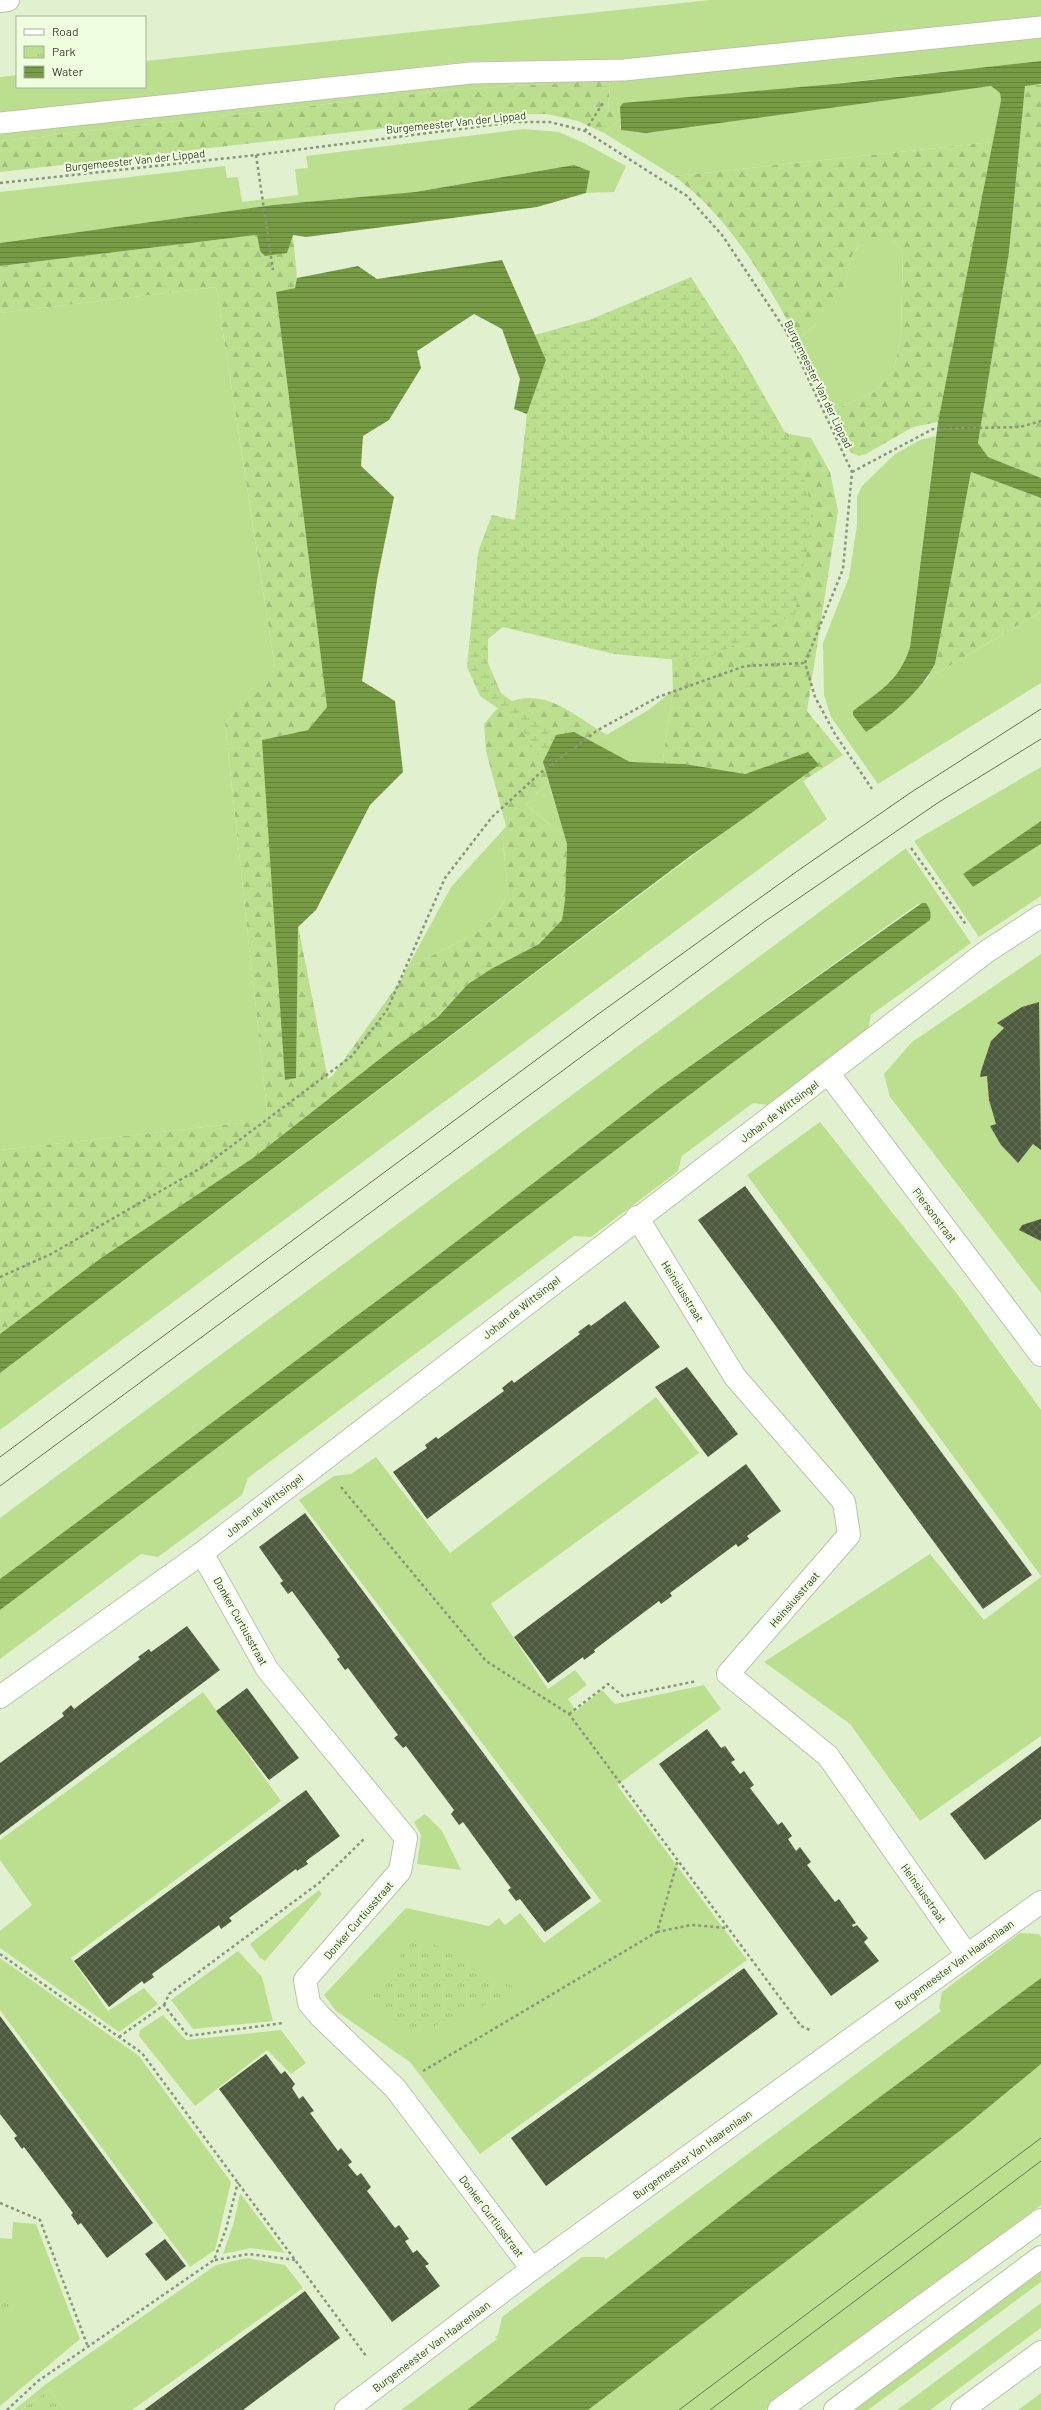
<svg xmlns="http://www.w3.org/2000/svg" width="1041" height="2410" font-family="Barlow,sans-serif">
<defs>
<pattern id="forest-firs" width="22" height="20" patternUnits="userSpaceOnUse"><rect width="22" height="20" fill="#bcdf8f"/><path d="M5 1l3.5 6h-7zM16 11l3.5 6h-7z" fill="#a2c07c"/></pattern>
<pattern id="wetland-marsh" width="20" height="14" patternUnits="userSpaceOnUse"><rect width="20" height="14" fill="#bcdf8f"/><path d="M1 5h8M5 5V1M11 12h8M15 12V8" fill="none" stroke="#a2c07c"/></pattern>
<pattern id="park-tufts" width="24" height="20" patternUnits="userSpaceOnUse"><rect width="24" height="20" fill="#bcdf8f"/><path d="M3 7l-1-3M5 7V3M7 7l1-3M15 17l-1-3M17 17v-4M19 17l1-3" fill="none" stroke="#a2c07c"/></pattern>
<pattern id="water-rules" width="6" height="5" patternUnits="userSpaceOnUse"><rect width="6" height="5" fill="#789b46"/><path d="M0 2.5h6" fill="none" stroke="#63803b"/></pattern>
<pattern id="building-cross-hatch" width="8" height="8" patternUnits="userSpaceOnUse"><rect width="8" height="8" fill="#4d5a3e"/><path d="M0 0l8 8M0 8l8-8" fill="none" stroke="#656f58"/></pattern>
</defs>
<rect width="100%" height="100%" fill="#e1f1d0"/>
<g fill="#bcdf8f">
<polygon points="710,0 1041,0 1041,21 667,56 611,60 472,61 0,115 0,77 17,75 17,87 145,87 145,61"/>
<polygon points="1041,36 1041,61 620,107 620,129 991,86 1000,93 1001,100 993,142 674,176 604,133 620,120 608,110 610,80 451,90 0,141 0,130 433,83"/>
<polygon points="524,129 559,132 586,144 626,166 614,192 586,193 590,171 574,165 415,192 273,205 0,243 0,192 225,166 227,178 238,177 242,202 298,195 295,169 308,168 306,156"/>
<polygon points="866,239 892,239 903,251 901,334 894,370 874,392 834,410 798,340 815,325 843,288 853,253"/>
<polygon points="216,287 275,669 225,723 268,1120 0,1150 0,313"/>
<path d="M936,436L910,647C899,681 881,690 854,711L881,722L927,679L1041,612V683L878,784L831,717L824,695L823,643L849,577L857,525V496L862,486L895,454L920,440Z"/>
<polygon points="673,690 663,759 660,763 630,762 593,743 650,709"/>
<polygon points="1041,767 1041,821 963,874 973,887 1041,844 1041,896 979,937 914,841"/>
<polygon points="794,780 803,781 827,819 0,1430 0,1373"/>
<polygon points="548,781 565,837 526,805"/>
<polygon points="502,831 508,893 496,916 473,935 407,968 451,887"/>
<path d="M906,848L971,943L871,1015L868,1031L768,1105L753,1103L682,1156L678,1171L591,1237L574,1236L248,1478L242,1495L158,1557L141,1554L0,1659V1610L731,1064L930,920C932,913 930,909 926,903L918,904L656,1090L420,1269L0,1579V1518Z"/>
<polygon points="1041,954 1041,1293 890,1097 884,1074 912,1042"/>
<polygon points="820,1122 958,1295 1041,1410 1041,1576 747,1175"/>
<polygon points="656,1397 699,1453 491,1604 548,1689 575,1670 587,1685 568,1699 576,1711 602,1690 615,1704 704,1685 721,1709 617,1785 747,1960 480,2154 410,2062 336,2011 324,1995 406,1908 489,1926 499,1918 505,1925 520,1913 544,1943 601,1901 299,1500 334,1476 351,1474 376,1457 450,1553"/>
<polygon points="930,1554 984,1620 1041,1577 1041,1736 920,1821 850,1724 764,1662"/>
<polygon points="203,1692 281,1801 71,1958 108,2011 144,1988 158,2004 119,2032 0,1948 0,1931 32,1905 0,1860 0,1840"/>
<polygon points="425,1814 442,1831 461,1870 417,1864 421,1835 414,1822"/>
<polygon points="319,1890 322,1894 265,1961 260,1958 250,1944"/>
<polygon points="1020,1933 1039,1934 1041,1937 1041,1978 755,2189 467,2410 401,2410 497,2339 495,2337 498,2335 502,2317 582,2257 604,2257 606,2259 941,2011 939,2008 942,1992"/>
<polygon points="238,1951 262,1977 273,2021 193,2029 171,2000"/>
<polygon points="0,1958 139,2056 231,2182 215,2250 190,2267 0,2010"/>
<polygon points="163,2015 186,2040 281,2030 306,2063 291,2074 267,2050 195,2106 139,2036 140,2030"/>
<polygon points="1041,2064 1041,2205 765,2410 588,2410 961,2130"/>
<polygon points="240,2193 285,2253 251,2248 223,2254 234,2222"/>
<polygon points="13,2222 36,2224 80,2339 0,2406 0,2238 12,2239"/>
<polygon points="247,2258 285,2265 303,2288 132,2410 64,2410 49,2389 21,2410 14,2410 46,2384 216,2265"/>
<polygon points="1041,2269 1041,2282 868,2410 850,2410"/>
<polygon points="1041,2303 1041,2328 930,2410 897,2410"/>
<polygon points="1041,2393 1041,2410 1018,2410"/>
</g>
<g fill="url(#forest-firs)">
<polygon points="610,80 608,110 620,120 604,133 578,121 547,114 499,115 0,172 0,141 451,90"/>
<polygon points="1025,85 1041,85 1041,478 988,457 978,443 1009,252"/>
<path d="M993,142L938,422L913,427L866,454L859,456L850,452L834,410L874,392L894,370L901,334L903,251L892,239H866L853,253L843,288L832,307L815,325L798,340C766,280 729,217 674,176Z"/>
<path d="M257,235L260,251L293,235L297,278L295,288L276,292L327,707L308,730L262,740L328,1079L333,1075L401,980L407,968L473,935L496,916L508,893L502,831L506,826L486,751L484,724C489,719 495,709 501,706C542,683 572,714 607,735L593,743L574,732L543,762L548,781L526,805L565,837L567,844L565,900L562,920L539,944L491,969L468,984L438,1017L395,1047L253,1158L101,1258L0,1334V1150L268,1120L225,723L275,668L216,287L0,313V266Z"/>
<polygon points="767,423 789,434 811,438 830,472 838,511 807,711 843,755 803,781 794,780 818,765 808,752 745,774 685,764 660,763 663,759 673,690 669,573"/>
<polygon points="971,472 1041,498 1041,612 927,679 935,664"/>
</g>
<polygon fill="url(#wetland-marsh)" points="691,277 741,355 796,452 814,513 795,614 701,662 614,654 503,627 488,639 488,663 501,693 556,735 543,762 513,719 480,696 467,667 478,552 492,515 515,520 527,414 546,360 535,335 592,319"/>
<g fill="url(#park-tufts)">
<polygon points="415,1934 520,1990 410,2037 372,1996"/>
<polygon points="0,2287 20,2302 0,2322"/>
<polygon points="49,2389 64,2410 21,2410"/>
</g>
<g fill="url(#water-rules)">
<path d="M1041,61V84L1025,86L1009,252L978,443L988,457L1041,478V498L971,472L935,664C921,691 892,715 866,732L853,715V711C881,690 899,681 910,647L938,422L1001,100L1000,93L991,86L646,133L621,130L620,107L623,103L844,83Z"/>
<polygon points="574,165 590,171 586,193 537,207 306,237 293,235 287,253 265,256 260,251 257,235 0,266 0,243 273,205 415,192"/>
<polygon points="502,260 546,360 527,414 514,409 520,379 502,329 474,314 417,351 421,368 389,420 363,436 361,466 394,497 377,580 362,681 395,701 403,772 370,805 316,910 298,927 296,1078 285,1080 262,740 308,730 327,707 276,292 295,288 297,278 358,266 377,279"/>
<polygon points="574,732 630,762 685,764 745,774 808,752 819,765 689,857 0,1373 0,1334 101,1258 253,1158 395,1047 438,1017 468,984 491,969 539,944 562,920 565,900 567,844 543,762 556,735"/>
<polygon points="1041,821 1041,844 973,887 963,874"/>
<path d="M922,903H926C930,909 932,913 930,920L731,1064L0,1610V1579L420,1269L656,1090Z"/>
<polygon points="1041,1978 1041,2064 961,2130 588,2410 467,2410 755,2189"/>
</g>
<g fill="url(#building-cross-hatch)">
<polygon points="1039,1002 1041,1150 1033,1144 1018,1163 1001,1145 990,1126 996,1124 989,1100 987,1076 980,1077 981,1071 991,1041 1004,1028 997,1023 1022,1007"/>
<polygon points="745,1186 1032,1575 983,1609 698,1220"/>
<polygon points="1041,1219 1041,1241 1019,1230 1022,1225"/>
<polygon points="625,1301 660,1347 427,1519 393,1472 427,1448 425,1445 436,1437 438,1439 504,1391 502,1388 512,1380 514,1383 580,1334 578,1332 589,1324 591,1326"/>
<polygon points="687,1367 738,1434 708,1457 655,1387"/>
<polygon points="746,1464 781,1511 747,1536 749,1539 738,1547 736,1544 670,1593 672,1596 661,1604 659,1601 594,1650 595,1652 584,1660 583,1657 548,1683 514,1637"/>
<polygon points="305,1513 591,1898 545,1932 520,1899 516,1901 508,1890 511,1888 463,1822 459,1825 451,1814 454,1810 406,1746 403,1748 394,1738 398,1735 348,1668 345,1670 337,1659 340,1657 292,1591 288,1594 280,1583 283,1581 259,1547"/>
<polygon points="187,1626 220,1670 0,1835 0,1763 64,1716 62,1713 71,1705 74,1709 140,1659 138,1657 149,1649 151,1652"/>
<polygon points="247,1688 299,1758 269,1780 216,1711"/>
<polygon points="707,1729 721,1748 725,1746 735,1760 731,1762 740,1774 744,1771 754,1785 750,1788 778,1825 782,1822 792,1836 788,1839 796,1851 800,1847 811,1862 807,1865 835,1902 839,1899 856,1923 852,1925 853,1927 857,1925 868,1938 864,1942 879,1961 831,1996 659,1764"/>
<polygon points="1041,1746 1041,1819 985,1860 950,1814"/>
<polygon points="306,1790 340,1836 306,1861 308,1864 297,1871 296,1869 229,1918 232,1921 221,1929 219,1925 152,1974 154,1977 144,1984 142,1981 109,2007 74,1961"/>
<polygon points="744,1968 778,2014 546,2186 511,2138"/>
<polygon points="0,2016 153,2223 107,2258 81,2223 78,2225 71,2215 73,2213 24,2147 22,2149 14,2138 17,2136 0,2114"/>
<polygon points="266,2054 281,2074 285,2071 295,2084 292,2088 299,2099 303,2096 314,2111 310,2113 338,2151 341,2148 352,2162 348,2165 357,2176 361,2173 371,2187 367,2191 395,2228 399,2225 409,2239 405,2241 413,2253 417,2250 429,2264 425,2266 440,2286 392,2322 219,2089"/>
<polygon points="165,2239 186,2266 166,2281 145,2254"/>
<polygon points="305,2291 340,2338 263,2395 243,2410 144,2410"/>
</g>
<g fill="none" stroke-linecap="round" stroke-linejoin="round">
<g stroke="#b7c5a6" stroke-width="23">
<polyline id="lane" points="0,123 471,73 624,70 1041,27"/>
</g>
<g stroke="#b7c5a6" stroke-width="24">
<g id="street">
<polyline points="829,1074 1041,1355"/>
<polyline points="637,1217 735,1377 844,1502 849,1535 728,1674 828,1756 967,1955"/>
<polyline points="202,1553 267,1669 406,1838 400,1871 305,1980 309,2003 321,2017 395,2088 532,2269"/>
<polyline points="0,1697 202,1553 986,952 1041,916"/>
<polyline points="346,2410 532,2269 1041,1902"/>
<polyline points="962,2410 1041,2352"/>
</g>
</g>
<g stroke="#b7c5a6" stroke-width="24">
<g id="secondary">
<polyline points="779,2410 1041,2220"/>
<polyline points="835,2410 1041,2257"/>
</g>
</g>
<g stroke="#b7c5a6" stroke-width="24">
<polyline id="highway" points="0,1 8,0"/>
</g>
<g stroke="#8a957e" stroke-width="2.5" stroke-dasharray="3 3" stroke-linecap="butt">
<polyline points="585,131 603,103"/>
<polyline points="256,155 273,270"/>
<polyline points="0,183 256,155 515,122 550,122 585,131 687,196 722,235 786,331 852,472 843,569 805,663 815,697 835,734 872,789"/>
<polyline points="852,472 933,429 1020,427 1041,421"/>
<polyline points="911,848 967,926"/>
<polyline points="0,1277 51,1254 206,1165 352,1056 387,1010 445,878 492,817 539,774 598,730 658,697 745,666 805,663"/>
<polyline points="341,1487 486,1661 569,1714 801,2026 810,2030"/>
<polyline points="569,1714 608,1684 623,1696 697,1681"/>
<polyline points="657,1932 691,1925 728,1928"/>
<polyline points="0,1954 142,2053 366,2356"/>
<polyline points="164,2005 169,1994 319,1883 365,1838"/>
<polyline points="119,2037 164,2005 188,2036 283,2023"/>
<polyline points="423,2071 657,1932 678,1860"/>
<polyline points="0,2203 40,2220 88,2347"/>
<polyline points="215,2260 249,2254 295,2260"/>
<polyline points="7,2410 38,2381 214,2260 226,2229 238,2182"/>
</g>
<use href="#lane" stroke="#fff" stroke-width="21"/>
<use href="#street" stroke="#fff" stroke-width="22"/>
<use href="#secondary" stroke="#fff" stroke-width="22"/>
<use href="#highway" stroke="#fff" stroke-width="22"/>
<g stroke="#68715e" stroke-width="1">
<polyline points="0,1457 590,1020 796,872 910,793 1041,709"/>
<polyline points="0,1486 764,922 939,802 1041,739"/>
<polyline points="679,2410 1041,2138"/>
<polyline points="710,2410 1041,2161"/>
</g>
</g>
<g text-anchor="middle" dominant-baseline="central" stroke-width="4" stroke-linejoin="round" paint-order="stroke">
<g font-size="11" fill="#393f32" stroke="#effede">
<text transform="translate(456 122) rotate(-6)">Burgemeester Van der Lippad</text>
<text transform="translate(135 160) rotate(-6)">Burgemeester Van der Lippad</text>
<text transform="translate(819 384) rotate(64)">Burgemeester Van der Lippad</text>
<text transform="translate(779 1111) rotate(-37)">Johan de Wittsingel</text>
<text transform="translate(935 1215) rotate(53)">Piersonstraat</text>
<text transform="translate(683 1291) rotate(58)">Heinsiusstraat</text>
<text transform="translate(521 1307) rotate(-38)">Johan de Wittsingel</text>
<text transform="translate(264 1505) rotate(-38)">Johan de Wittsingel</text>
<text transform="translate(794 1599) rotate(-49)">Heinsiusstraat</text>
<text transform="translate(241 1621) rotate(61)">Donker Curtiusstraat</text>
<text transform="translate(924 1893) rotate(55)">Heinsiusstraat</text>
<text transform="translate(358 1920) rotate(-49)">Donker Curtiusstraat</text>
<text transform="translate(954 1964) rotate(-36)">Burgemeester Van Haarenlaan</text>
<text transform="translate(692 2154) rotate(-36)">Burgemeester Van Haarenlaan</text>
<text transform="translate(492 2216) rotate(53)">Donker Curtiusstraat</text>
<text transform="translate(431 2346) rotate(-37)">Burgemeester Van Haarenlaan</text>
</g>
</g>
<rect x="16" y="16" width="130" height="72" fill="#effede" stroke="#a6b299"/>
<rect x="24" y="29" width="20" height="6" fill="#ffffff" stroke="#a6b299"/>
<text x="52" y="36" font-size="12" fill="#393f32">Road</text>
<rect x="24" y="46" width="20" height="12" fill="url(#park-tufts)" stroke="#a6b299"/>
<text x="52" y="56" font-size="12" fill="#393f32">Park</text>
<rect x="24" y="66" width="20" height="12" fill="url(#water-rules)" stroke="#a6b299"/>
<text x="52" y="76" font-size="12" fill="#393f32">Water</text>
</svg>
